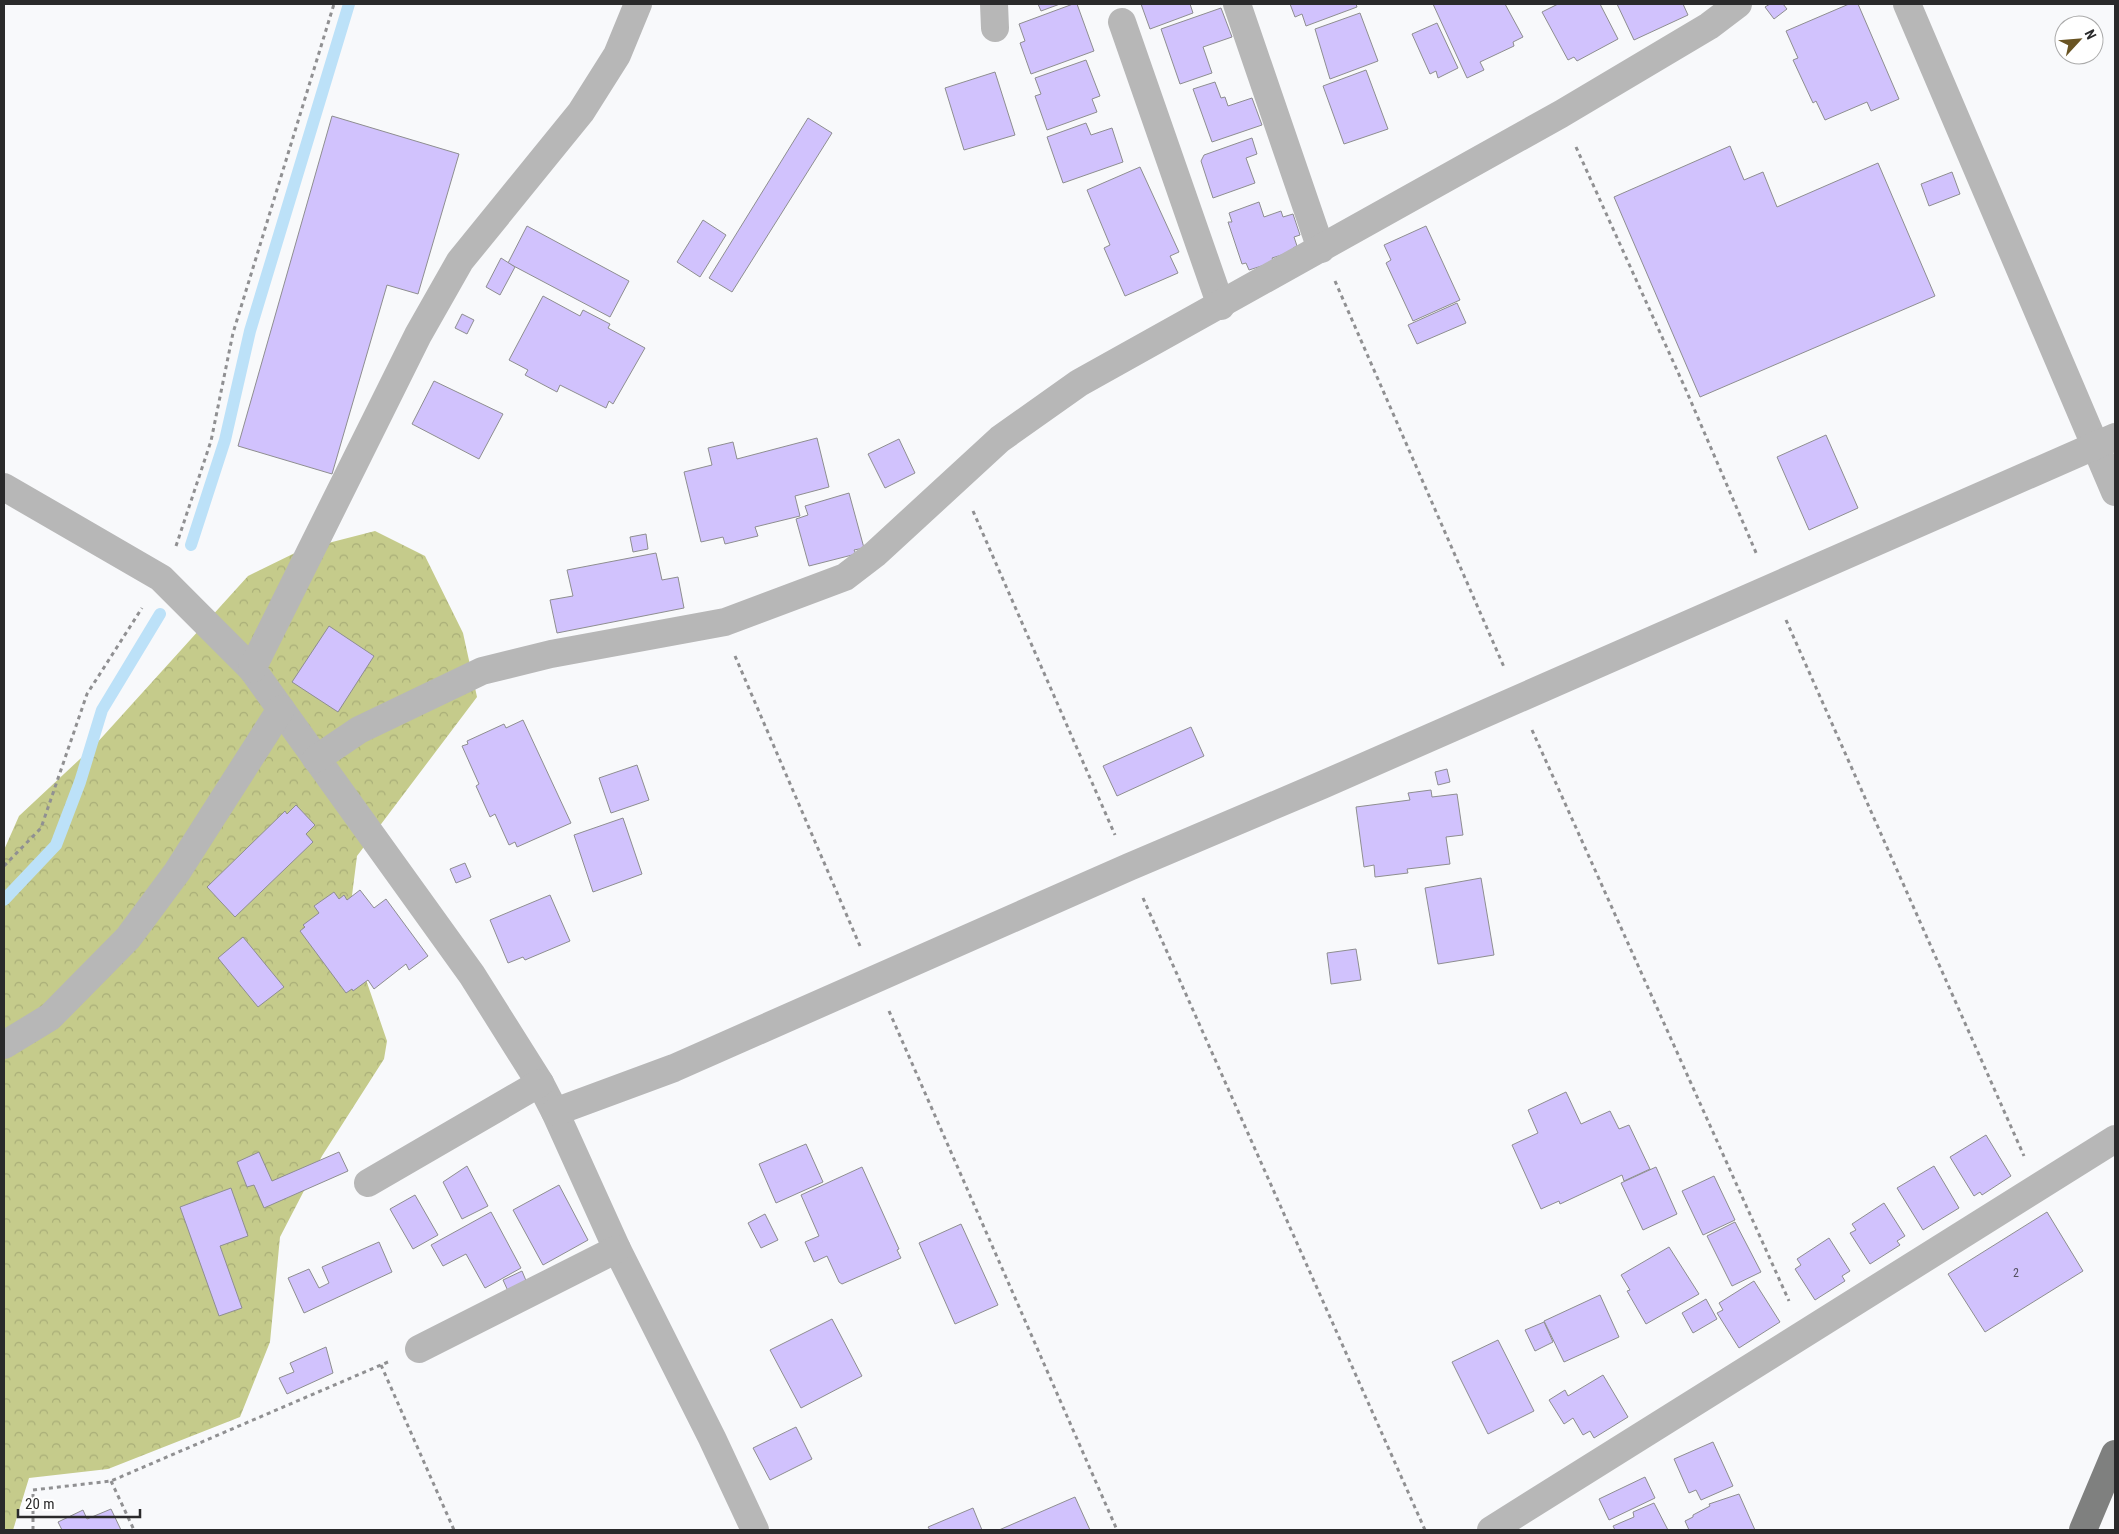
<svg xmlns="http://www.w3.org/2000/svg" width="2119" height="1534" font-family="'Roboto Condensed',sans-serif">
<defs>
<pattern id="forest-crowns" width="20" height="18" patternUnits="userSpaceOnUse" patternTransform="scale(1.25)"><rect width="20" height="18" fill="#c5cb8b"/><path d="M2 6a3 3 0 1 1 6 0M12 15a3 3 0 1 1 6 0" fill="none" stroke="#a9ae78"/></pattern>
</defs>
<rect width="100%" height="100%" fill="#f8f9fb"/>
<polygon fill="url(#forest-crowns)" points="375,531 425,556 463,633 477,697 357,856 348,927 387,1041 384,1059 322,1156 280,1237 270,1342 240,1417 108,1469 29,1478 13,1530 4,1530 4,850 19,816 95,745 248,576 301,550"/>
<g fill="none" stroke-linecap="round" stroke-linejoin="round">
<g stroke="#bce1f8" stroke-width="12">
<polyline points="191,545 225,440 250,331 349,4"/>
<polyline points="4,900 56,845 80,782 102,710 160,614"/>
</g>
</g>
<g fill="#d1c2fd" stroke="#8e8e90">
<polygon points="1038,4 1060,4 1041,11"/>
<polygon points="1073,4 1077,4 1094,51 1031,74 1020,43 1025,41 1019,24"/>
<polygon points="1141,4 1190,4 1193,13 1150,29"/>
<polygon points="1290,4 1356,4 1357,7 1306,26 1302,14 1295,17"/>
<polygon points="1433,4 1505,4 1523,37 1513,42 1514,46 1480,62 1484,70 1467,78"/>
<polygon points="1558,4 1600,4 1618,39 1577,61 1574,57 1568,60 1542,12"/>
<polygon points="1617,4 1683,4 1688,15 1634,40"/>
<polygon points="1770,4 1783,4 1787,9 1774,19 1765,7"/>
<polygon points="1849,4 1858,4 1899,99 1871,111 1867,102 1825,120 1816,101 1813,103 1793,60 1798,58 1786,31"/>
<polygon points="1221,8 1232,37 1203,47 1212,73 1180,84 1161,29"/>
<polygon points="1360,13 1378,61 1330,79 1315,29"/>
<polygon points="1437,23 1458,68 1438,78 1436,71 1430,74 1412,34"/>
<polygon points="1086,60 1100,96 1092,99 1097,112 1047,130 1035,96 1041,94 1035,78"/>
<polygon points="1366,70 1388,129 1344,144 1323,86"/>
<polygon points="995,72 1015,135 964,150 945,88"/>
<polygon points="1215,82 1221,98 1225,97 1228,106 1252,98 1262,125 1212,142 1193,89"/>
<polygon points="332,116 459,154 418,294 387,285 332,474 238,446"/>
<polygon points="808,118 832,133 732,292 709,278"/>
<polygon points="1086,123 1091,135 1112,128 1123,162 1063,183 1047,137"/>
<polygon points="1252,138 1257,154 1246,158 1255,183 1213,198 1201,161 1204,155"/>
<polygon points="1730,146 1744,180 1763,172 1777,207 1878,163 1935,296 1700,397 1614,197"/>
<polygon points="1140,167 1179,252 1170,256 1178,273 1125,296 1104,248 1110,245 1087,190"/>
<polygon points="1952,172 1960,194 1929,206 1921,184"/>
<polygon points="1259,202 1264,217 1281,211 1283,217 1293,214 1300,235 1294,237 1297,246 1293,248 1294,251 1272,258 1274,262 1249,270 1246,263 1242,264 1228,222 1232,222 1229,213"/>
<polygon points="703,220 726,235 700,277 677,262"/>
<polygon points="527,226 629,281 610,317 508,263"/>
<polygon points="1426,226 1460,300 1413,321 1386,263 1391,260 1384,245"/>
<polygon points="501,258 515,267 500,295 486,287"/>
<polygon points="543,296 580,316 583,310 610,324 608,328 645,348 613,404 609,401 606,408 560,385 557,392 525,375 528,370 509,360"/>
<polygon points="1457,303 1466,323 1417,344 1408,325"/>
<polygon points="462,314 474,320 467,334 455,328"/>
<polygon points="434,381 503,414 479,459 412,424"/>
<polygon points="1826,435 1858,508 1809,530 1777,457"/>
<polygon points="817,438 829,487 795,496 800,516 755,527 758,536 725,544 723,537 701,542 684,472 712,465 708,448 733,442 737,459"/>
<polygon points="899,439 915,473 885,488 868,454"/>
<polygon points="849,493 864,548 854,550 856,554 809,566 796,519 808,515 805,506"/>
<polygon points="646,534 648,549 633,552 630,537"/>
<polygon points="656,553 662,580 678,577 684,608 557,633 550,600 573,596 567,570"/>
<polygon points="329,626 374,656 338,712 292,682"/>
<polygon points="523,720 571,823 517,847 515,842 509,845 495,814 490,817 476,786 479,784 462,746 468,744 467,741 504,724 506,728"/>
<polygon points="1191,727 1204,756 1117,796 1103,766"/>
<polygon points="637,765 649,800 611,813 599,778"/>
<polygon points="1447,769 1450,782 1438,785 1435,772"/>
<polygon points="1431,790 1432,797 1457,794 1463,835 1446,837 1450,864 1407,869 1408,873 1375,877 1374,865 1364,867 1356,807 1410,800 1408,793"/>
<polygon points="296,805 315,825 306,834 313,842 235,917 207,887 285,811 287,814"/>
<polygon points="623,818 642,874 593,892 574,835"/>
<polygon points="465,863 471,877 456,883 450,869"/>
<polygon points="1481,878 1494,955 1438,964 1425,888"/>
<polygon points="360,890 374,908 386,899 428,956 409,970 406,964 374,989 368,980 353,991 352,989 346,993 300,931 305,927 303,925 319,913 314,906 334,892 339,899 344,895 347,900"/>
<polygon points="550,895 570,941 525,960 523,957 508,963 490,920"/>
<polygon points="243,937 284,987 258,1007 218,958"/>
<polygon points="1356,949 1361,980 1331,984 1327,953"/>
<polygon points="1566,1092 1581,1124 1610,1111 1619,1129 1629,1125 1650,1169 1624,1181 1622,1175 1560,1204 1559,1201 1541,1209 1512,1145 1538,1133 1528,1110"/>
<polygon points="1986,1135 2011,1176 1982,1195 1980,1192 1974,1196 1950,1157"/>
<polygon points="806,1144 823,1182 776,1203 759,1164"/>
<polygon points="259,1152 272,1181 339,1152 348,1171 264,1208 254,1185 247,1187 237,1162"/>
<polygon points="467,1166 488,1206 462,1219 443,1182"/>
<polygon points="1934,1166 1959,1208 1923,1230 1897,1188"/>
<polygon points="862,1167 899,1249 897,1250 901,1258 842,1284 839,1282 827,1256 814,1262 805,1242 819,1236 801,1195"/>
<polygon points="1656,1167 1677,1214 1643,1230 1621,1183"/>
<polygon points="1714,1176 1735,1220 1703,1235 1682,1191"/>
<polygon points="559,1185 588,1240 543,1265 513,1210"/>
<polygon points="231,1188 248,1236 220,1246 242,1308 219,1316 180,1207"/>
<polygon points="415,1195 438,1235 413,1249 390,1209"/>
<polygon points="1884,1203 1905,1236 1897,1241 1900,1245 1870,1264 1850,1233 1856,1230 1852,1224"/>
<polygon points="491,1212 521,1268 485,1288 466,1254 443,1266 431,1245"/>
<polygon points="2047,1212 2083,1271 1985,1332 1948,1274"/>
<polygon points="765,1214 778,1240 761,1248 748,1223"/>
<polygon points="1735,1222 1761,1272 1732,1286 1707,1236"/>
<polygon points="961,1224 998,1305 955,1324 919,1243"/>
<polygon points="1829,1238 1850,1271 1842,1276 1845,1281 1815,1300 1795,1269 1801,1265 1797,1259"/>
<polygon points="379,1242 392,1272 304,1313 288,1278 309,1269 319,1288 329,1283 322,1267"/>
<polygon points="1669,1247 1699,1294 1646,1324 1627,1291 1630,1290 1621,1275"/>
<polygon points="522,1271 527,1283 508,1291 503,1280"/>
<polygon points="1754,1281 1780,1322 1739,1348 1717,1313 1723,1310 1719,1303"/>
<polygon points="1600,1295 1619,1337 1564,1362 1544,1321"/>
<polygon points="1706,1299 1717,1319 1693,1333 1682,1313"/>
<polygon points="832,1319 862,1376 801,1408 770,1350"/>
<polygon points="1544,1322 1553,1342 1535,1351 1525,1330"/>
<polygon points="1498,1340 1534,1411 1488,1434 1452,1362"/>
<polygon points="326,1347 333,1373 287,1394 279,1378 294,1372 290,1363"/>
<polygon points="1603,1375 1628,1417 1594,1438 1590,1431 1583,1435 1573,1418 1564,1424 1549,1400 1565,1390 1568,1396"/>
<polygon points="796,1427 812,1459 770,1480 753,1448"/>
<polygon points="1713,1442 1733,1486 1701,1500 1696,1490 1689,1493 1674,1459"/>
<polygon points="1645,1477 1655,1498 1609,1520 1599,1499"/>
<polygon points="1739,1494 1755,1530 1689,1530 1685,1521 1693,1517 1693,1515 1710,1506 1709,1504"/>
<polygon points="1075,1497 1090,1530 999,1530"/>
<polygon points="1654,1503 1668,1530 1615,1530 1613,1526 1634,1517 1633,1512"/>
<polygon points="973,1508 982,1530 930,1530 928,1527"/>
<polygon points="111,1509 121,1530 62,1530 58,1522 83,1510 87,1519"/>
</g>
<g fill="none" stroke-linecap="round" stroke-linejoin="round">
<g stroke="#909092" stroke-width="3" stroke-dasharray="4 4" stroke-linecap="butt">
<polyline points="1576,147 1686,390 1757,555"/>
<polyline points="1335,281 1504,667"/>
<polyline points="973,511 1115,835"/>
<polyline points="176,546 211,441 233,333 334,4"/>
<polyline points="1786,620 2024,1156"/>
<polyline points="735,656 860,946"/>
<polyline points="1532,730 1789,1301"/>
<polyline points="4,866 41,828 87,694 142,608"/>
<polyline points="1143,898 1425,1530"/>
<polyline points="889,1011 1117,1530"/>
<polyline points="381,1365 454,1530"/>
<polyline points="111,1481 134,1530"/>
<polyline points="33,1530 33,1490 111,1481 388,1362"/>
</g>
<g stroke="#b7b7b7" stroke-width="28">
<polyline points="994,4 995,28"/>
<polyline points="1237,4 1321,249"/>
<polyline points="1907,4 2115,492"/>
<polyline points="1122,22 1221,306"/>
<polyline points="4,487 161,578 252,669 472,975 540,1083 555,1112 617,1249 712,1438 755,1530"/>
<polyline points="252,669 418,335 460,261 581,112 617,55 638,4"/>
<polyline points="316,759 359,730 482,671 551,654 725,622 845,577 875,554 1000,439 1079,383 1561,114 1709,26 1738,4"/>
<polyline points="4,1045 50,1017 128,938 177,872 281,709"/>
<polyline points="555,1112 674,1068 1129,867 1322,785 2115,437"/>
<polyline points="368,1183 540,1083"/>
<polyline points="419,1349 617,1249"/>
<polyline points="1491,1530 2115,1139"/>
</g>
<polyline stroke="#7f807f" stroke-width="28" points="2083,1530 2115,1454"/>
</g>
<g text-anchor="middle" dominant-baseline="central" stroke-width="5" stroke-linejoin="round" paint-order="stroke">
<g font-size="12" fill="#545060">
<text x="2016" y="1273">2</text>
</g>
</g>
<rect width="2119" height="1534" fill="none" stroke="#2a2a2b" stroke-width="10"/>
<g transform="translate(2079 40) rotate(64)"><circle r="24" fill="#ffffff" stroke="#aaaaaa"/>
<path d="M0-4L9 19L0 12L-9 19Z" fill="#695423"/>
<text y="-8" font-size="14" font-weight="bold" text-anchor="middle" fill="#2a2a2b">N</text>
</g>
<path d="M18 1509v8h122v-8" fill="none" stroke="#2a2a2b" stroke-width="2.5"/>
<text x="25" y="1509" font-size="15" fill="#2a2a2b" stroke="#ffffff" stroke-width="4" paint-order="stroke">20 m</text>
</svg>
